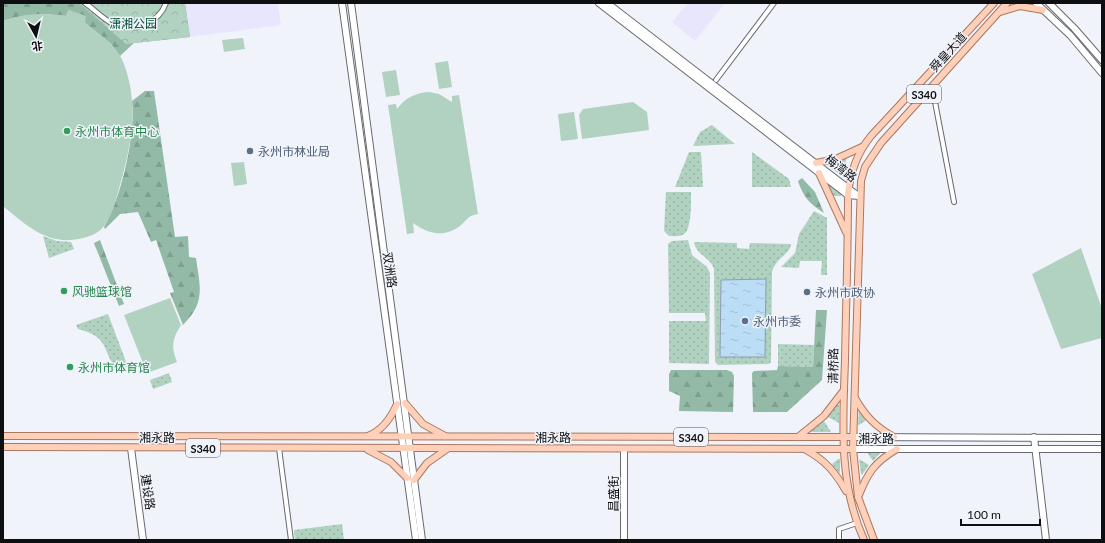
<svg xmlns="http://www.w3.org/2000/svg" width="1105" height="543" font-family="Lato,'Noto Sans SC',sans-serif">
<defs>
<pattern id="grass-dots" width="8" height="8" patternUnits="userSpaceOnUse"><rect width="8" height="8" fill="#b1d2c1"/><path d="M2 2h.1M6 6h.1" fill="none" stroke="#97b3a5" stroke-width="1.8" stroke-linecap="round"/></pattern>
<pattern id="forest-firs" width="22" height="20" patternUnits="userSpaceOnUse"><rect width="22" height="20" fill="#93baa7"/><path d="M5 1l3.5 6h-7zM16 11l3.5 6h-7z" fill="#7e9f8f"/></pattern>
<pattern id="park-crowns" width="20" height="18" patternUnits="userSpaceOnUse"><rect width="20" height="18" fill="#b1d2c1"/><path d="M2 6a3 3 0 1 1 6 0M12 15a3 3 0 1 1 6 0" fill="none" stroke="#97b3a5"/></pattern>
<pattern id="water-ripples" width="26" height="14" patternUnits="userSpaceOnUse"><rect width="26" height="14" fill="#bbdef6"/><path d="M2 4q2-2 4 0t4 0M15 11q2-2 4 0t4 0" fill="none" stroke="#a0bdd2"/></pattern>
</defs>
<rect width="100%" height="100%" fill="#f0f3fa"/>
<g fill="#e8e6fc">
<polygon points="185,3 288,3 278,4 281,25 190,37"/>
<polygon points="688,3 725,3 695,41 672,22"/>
</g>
<g fill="url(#grass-dots)">
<polygon points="712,125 735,144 693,146 700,132"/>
<polygon points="689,152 701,152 703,187 675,187"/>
<polygon points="752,152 789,179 791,187 752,187"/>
<polygon points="847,157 842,176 828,166 828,165"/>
<polygon points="827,183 842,193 841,196 834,196"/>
<path d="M666,192H691C691,201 692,229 684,234C681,237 673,236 669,236L664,231Z"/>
<polygon points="814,211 827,218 827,275 821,275 822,261 800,261 799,268 781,267 795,253 799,234"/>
<polygon points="43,236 57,241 71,242 74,249 49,258"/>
<polygon points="688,240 692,255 707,267 710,273 709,364 669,363 669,321 706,321 705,313 669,313 668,244 672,241"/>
<path d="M694,242L737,243V248L749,249L750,243L791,244C790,255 776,257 772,272L771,362L769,364L718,365L715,362L714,269C710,257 696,255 694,242Z"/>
<path d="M108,314L128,367C105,369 111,349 98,338C92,333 86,331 78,329L76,325Z"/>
<polygon points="778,344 814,345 813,367 778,366"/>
<polygon points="169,373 172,382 153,389 150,380"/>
<polygon points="837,405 839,405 839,423 828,417"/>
<polygon points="859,411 868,419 859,425 858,425"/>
<polygon points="824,421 831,432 810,432 810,431"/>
<polygon points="866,451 881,452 873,461"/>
<polygon points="838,459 840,459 840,474 832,464"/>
<polygon points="859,459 869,465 862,475 861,474"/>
<polygon points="342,524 344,540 295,540 294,530"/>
</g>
<g fill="url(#forest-firs)">
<path d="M3,3H185L190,37L134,43L120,56L111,44L69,10L66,16C46,13 22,14 3,21Z"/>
<path d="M145,91H154L175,237L188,236L189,257L196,258C200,287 206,302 183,325L170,293L174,292L156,240L151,242L138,212L120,214L105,229L104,227C121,199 136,134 132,101Z"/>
<path d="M802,178L815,192L824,213C810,204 803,197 798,181Z"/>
<polygon points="100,240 124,304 119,306 94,243"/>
<polygon points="816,310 827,310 822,380 787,412 753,412 752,373 754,371 777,370 778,366 813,367"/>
<polygon points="671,370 727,370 732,372 734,376 733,412 679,411 680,396 669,391 669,374"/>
</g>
<polygon fill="url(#park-crowns)" points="79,3 185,3 190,37 126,44"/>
<g fill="#b1d2c1">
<path d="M69,10L86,16L85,23C101,35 119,47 125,67C138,104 132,141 122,178C117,194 114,213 104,226C99,233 91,236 83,238C49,247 27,226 3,206V21C23,13 45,13 66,16Z"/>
<polygon points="243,38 245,49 224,52 222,40"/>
<polygon points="448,61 452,87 439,89 435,63"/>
<polygon points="396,70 400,95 386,97 382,72"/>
<path d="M429,92L439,94L452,102V96L459,95L478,214C467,216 468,219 460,226C444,238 428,234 413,223L414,233L407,234L388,105L396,104L397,109C405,98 415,93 429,92Z"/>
<polygon points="633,102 647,112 649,130 582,139 579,115 583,109"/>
<polygon points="574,112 578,139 561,141 558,114"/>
<polygon points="244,162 247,184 234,186 231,163"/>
<polygon points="1081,248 1102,309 1102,338 1061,349 1032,274"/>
<path d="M170,298L181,325C172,339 171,347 177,362L147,373L124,315Z"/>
</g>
<polygon fill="url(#water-ripples)" stroke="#87a0b1" points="766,279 765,357 720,357 721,280"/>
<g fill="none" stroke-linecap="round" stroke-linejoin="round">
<g stroke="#67696f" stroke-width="6">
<g id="street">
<path d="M85,3C95,10 104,20 115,25C135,32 159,23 166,3"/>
<polyline points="716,80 774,3"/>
<polyline points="932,86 954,202"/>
<polyline points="279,448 291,540"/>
<polyline points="839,540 839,529 857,523"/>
</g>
</g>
<g stroke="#67696f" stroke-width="8">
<g id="secondary">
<polyline points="342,3 416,540"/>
<polyline points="351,3 422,540"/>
<polyline points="599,3 848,195 859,196"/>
<polyline points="607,3 858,196"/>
<polyline points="1036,3 1070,35 1102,73"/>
<polyline points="1049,3 1074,28 1102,60"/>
<polyline points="853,437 1102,438"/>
<polyline points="1034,437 1046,540"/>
<polyline points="131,448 143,540"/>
<polyline points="853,449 1102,449"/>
<polyline points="624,540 624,449"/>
</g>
</g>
<g stroke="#aa7860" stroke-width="8">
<g id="primary">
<polyline points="1000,12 1020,6 1043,10"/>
<polyline points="816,163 836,159 862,147"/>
<polyline points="819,173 846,232"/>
<path d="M855,398C865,416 876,427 894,437"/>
<polyline points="405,403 423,424 445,436"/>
<polyline points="3,436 853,437"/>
<path d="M368,436C383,430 391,418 397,404"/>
<polyline points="798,437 824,416 844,390"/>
<polyline points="3,447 853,449"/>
<polyline points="368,450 391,462 407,478"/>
<path d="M806,450C825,460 835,472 846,491"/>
<polyline points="414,480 427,463 447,449"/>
<path d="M859,495C868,472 875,462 897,449"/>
<path d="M864,540C838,482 843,422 845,360C846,305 848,250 848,195C850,173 857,153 871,136L994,3"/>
<polyline points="874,540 858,497 853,449 861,181 865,167 881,143 1007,3"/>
</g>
</g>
<use href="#street" stroke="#fff" stroke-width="4"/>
<use href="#secondary" stroke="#fff" stroke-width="6"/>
<use href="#primary" stroke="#fed0b9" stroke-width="6"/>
</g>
<g fill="#2e9e5b" stroke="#f0f3fa" stroke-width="1.5">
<circle cx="67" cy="131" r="4"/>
<circle cx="64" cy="291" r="4"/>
<circle cx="70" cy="367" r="4"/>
</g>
<g fill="#5c6f8a" stroke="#f0f3fa" stroke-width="1.5">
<circle cx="250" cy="151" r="4"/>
<circle cx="807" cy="292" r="4"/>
<circle cx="745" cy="321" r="4"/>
</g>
<g text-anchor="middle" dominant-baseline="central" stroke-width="3" stroke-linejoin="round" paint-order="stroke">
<g fill="#f0f3fa" stroke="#525357" stroke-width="1">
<rect x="907" y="85" width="34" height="18" rx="3"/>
<rect x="674" y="428" width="34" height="18" rx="3"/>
<rect x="186" y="439" width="34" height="18" rx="3"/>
</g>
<g font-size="11" font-weight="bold" fill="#0e0f11">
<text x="924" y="94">S340</text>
<text x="691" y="437">S340</text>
<text x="203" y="448">S340</text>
</g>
<g font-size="12" fill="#004d34" stroke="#f0f3fa">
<text x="133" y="23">潇湘公园</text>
</g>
<g font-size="12" fill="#0e0f11" stroke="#f0f3fa">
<text transform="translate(948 52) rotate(-48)">舜皇大道</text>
<text transform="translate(841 168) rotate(38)">梅湾路</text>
<text transform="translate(390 270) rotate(82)">双洲路</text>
<text transform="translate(833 366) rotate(-89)">清桥路</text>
<text x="157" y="437">湘永路</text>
<text x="553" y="437">湘永路</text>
<text x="876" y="438">湘永路</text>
<text transform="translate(148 492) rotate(82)">建设路</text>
<text transform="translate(613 494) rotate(-90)">昌盛街</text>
</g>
<g font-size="12" fill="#27864d" stroke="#f0f3fa" text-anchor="start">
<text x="75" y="131">永州市体育中心</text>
<text x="72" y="291">风驰篮球馆</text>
<text x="78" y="367">永州市体育馆</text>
</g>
<g font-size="12" fill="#4e5e75" stroke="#f0f3fa" text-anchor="start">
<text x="258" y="151">永州市林业局</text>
<text x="815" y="292">永州市政协</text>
<text x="753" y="321">永州市委</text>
</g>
</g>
<rect width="1105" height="543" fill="none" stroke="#0e0f11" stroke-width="8"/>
<g transform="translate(36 36) rotate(172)" stroke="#f0f3fa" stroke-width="3" paint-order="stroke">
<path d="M0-3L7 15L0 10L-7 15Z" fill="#0e0f11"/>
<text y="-6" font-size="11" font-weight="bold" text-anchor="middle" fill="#0e0f11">北</text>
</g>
<path d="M961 519v6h79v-6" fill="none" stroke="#0e0f11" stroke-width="2"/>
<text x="967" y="519" font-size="12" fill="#0e0f11" stroke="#f0f3fa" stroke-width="3" paint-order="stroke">100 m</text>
</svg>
